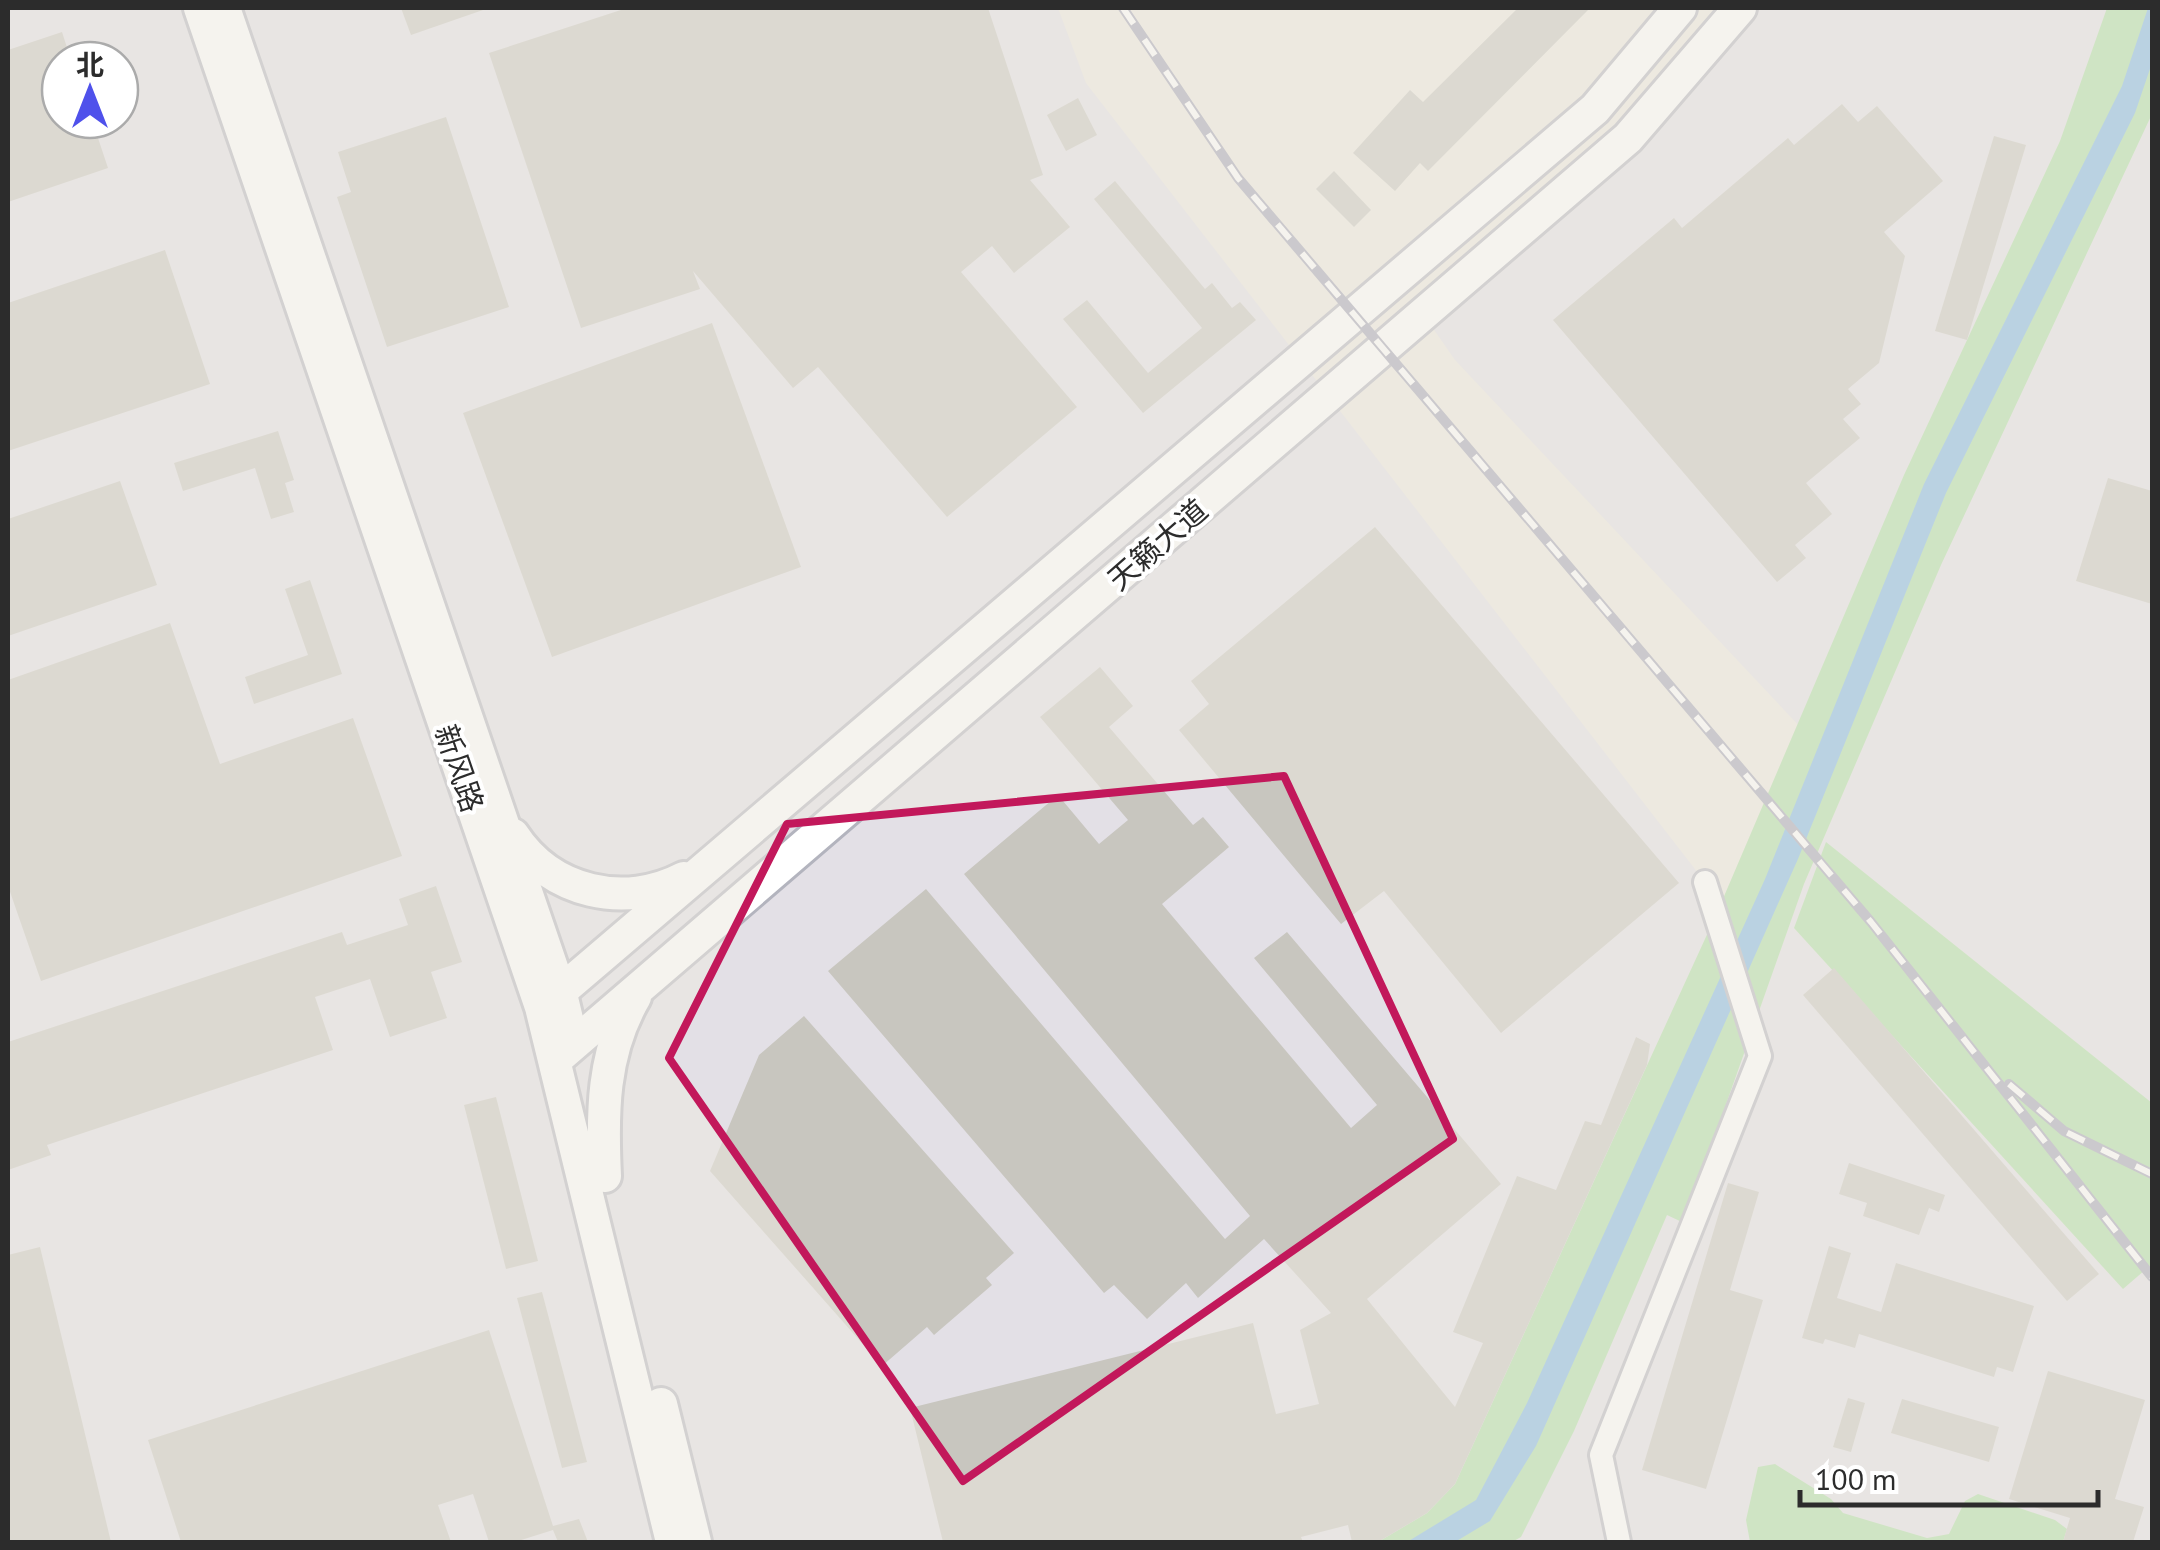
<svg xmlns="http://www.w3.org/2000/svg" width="2160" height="1550" font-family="'PT Sans','Noto Sans SC',sans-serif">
<rect width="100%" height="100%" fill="#ede9e0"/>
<path fill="#e3e0e6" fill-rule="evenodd" d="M8,8H1058L1086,83L1705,882L1753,1026L1804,884L1849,779L1455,360L1423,314L1740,8H2152V1542H8ZM60,60H120V120H60Z"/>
<g fill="#acdea2">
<polygon points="2107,8 2152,8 2152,114 1941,565 1804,884 1684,1223 1667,1215 1574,1431 1521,1537 1512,1542 1378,1542 1427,1513 1455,1484 1716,915 1904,475 2060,141"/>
<polygon points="1826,842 2152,1103 2152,1264 2123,1289 1794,928"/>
<polygon points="1775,1464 1831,1499 1843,1513 1927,1538 1949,1534 1965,1501 1978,1494 2055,1520 2067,1529 2063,1542 1750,1542 1746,1520 1758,1467"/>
</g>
<polygon fill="#7db7e5" points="2148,8 2152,8 2152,63 2135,113 1946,493 1798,859 1536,1446 1490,1521 1455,1542 1407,1542 1476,1500 1527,1403 1765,879 1924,484 2122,86"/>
<g fill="#c8c6bf">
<polygon points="401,8 482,8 483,10 411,35"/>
<polygon points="627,8 988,8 1043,175 1030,180 1070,227 1014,273 992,246 961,272 1077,407 947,517 818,367 793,388 693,271 700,289 581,328 489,53"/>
<polygon points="1518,8 1590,8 1428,171 1420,163 1395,191 1353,153 1410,90 1423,102"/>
<polygon points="62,32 71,60 60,60 60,120 92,120 108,168 8,202 8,50"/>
<polygon points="1078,98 1097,135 1066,151 1047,115"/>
<polygon points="1842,104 1858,122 1877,106 1943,181 1884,232 1905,256 1879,363 1848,389 1861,404 1843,419 1860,438 1806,483 1832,514 1795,545 1806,558 1777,582 1553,320 1674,218 1682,228 1788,138 1794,145"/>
<polygon points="446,117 509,307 387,347 337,197 351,192 338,152"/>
<polygon points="1994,136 2026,145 1967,340 1935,331"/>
<polygon points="1334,171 1371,210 1354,227 1316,189"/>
<polygon points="1115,181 1205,289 1212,283 1232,308 1240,302 1256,320 1143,413 1063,319 1087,300 1148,373 1202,328 1094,199"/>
<polygon points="165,250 210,384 8,451 8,303"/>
<polygon points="712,323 801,567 552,657 463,413"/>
<polygon points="278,431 294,480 285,483 294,512 271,519 255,468 183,491 174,463"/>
<polygon points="2108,478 2152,491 2152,604 2076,581"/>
<polygon points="120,481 157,585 8,636 8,519"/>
<polygon points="1375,527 1679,883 1501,1033 1384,891 1341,924 1179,730 1209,704 1191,681"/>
<polygon points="310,580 342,674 254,704 245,677 308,655 285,589"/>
<polygon points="170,623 220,764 353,718 402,856 41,981 8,886 8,680"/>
<polygon points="1100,667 1133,706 1109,727 1193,825 1203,817 1229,847 1162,904 1351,1128 1377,1105 1254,958 1287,932 1501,1184 1367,1299 1455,1407 1483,1343 1453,1332 1517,1176 1556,1190 1585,1121 1601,1125 1636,1037 1650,1044 1647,1065 1455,1484 1427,1513 1378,1542 1352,1542 1348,1525 1301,1537 1303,1542 943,1542 910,1408 1253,1323 1276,1414 1319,1404 1300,1330 1331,1313 1264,1239 1198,1298 1186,1283 1147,1319 1114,1285 1104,1293 828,971 926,889 1225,1239 1250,1216 964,874 1058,795 1099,844 1128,820 1040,717"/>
<polygon points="436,886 462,962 431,972 447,1018 390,1037 370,979 315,997 333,1050 47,1145 51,1155 8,1170 8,1042 342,932 347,945 408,925 399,899"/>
<polygon points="1834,968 2099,1274 2067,1301 1803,995"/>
<polygon points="804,1016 1014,1253 986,1278 992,1285 934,1335 927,1327 882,1366 710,1171 759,1055"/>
<polygon points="496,1097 538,1261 506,1269 464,1105"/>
<polygon points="1849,1163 1945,1195 1939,1212 1929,1208 1919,1235 1863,1216 1867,1203 1839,1194"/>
<polygon points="1728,1183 1759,1192 1730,1290 1763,1300 1706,1489 1642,1470"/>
<polygon points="1829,1246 1851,1253 1837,1298 1881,1312 1896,1263 2034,1306 2013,1372 1997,1367 1994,1377 1859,1334 1855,1348 1825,1339 1823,1344 1802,1338"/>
<polygon points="40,1247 111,1542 8,1542 8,1255"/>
<polygon points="542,1292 587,1462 562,1468 517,1298"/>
<polygon points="489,1330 553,1526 579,1519 588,1542 558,1542 553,1530 515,1542 489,1542 473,1494 438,1505 451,1542 181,1542 148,1440"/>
<polygon points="2048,1371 2145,1400 2115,1499 2144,1507 2133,1542 2063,1542 2070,1518 2009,1499"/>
<polygon points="1848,1398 1865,1403 1851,1452 1833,1447"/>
<polygon points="1902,1399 1999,1427 1989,1462 1891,1433"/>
</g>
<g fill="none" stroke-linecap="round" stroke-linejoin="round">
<g stroke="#b3b4be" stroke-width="28">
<polyline id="street" points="1619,1542 1601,1455 1760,1056 1705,882"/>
</g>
<g stroke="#b3b4be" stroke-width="38">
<g id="secondary">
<polyline points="200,8 541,1007 672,1542"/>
<polyline points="224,8 561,994 571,1036"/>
<path d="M513,835C551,893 625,909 684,878"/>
<polyline points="547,1003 1595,109 1680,8"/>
<polyline points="561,1055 1628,138 1740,8"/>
<path d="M605,1176C602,1114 602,1053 635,997"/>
<polyline points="661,1404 695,1542"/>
</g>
</g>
<use href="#street" stroke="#fff" stroke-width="22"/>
<use href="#secondary" stroke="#fff" stroke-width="32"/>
<g stroke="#a3a3b5" stroke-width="10">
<g id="rail">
<polyline points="1123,8 1238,178 1871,922 2152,1277"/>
<polyline points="2009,1084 2064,1131 2152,1174"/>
</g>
</g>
<use href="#rail" stroke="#fff" stroke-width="6" stroke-dasharray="19" stroke-linecap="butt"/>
</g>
<path d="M0 0H2160V1550H0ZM1284,776L1453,1139L963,1481L669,1058L787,824Z" fill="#ede9e0" fill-opacity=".55" fill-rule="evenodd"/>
<path fill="none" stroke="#c2185b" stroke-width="8" stroke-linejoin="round" d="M1284,776L1453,1139L963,1481L669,1058L787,824Z"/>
<g text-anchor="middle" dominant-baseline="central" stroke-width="8" stroke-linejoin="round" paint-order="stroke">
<g font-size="30" fill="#2c2c2c" stroke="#fff">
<text transform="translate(1157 544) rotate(-41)">天籁大道</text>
<text transform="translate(460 768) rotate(71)">新风路</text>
</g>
</g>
<rect width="2160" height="1550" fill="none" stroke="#2c2c2c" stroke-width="20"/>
<g transform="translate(90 90)"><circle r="48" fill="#ffffff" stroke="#ababab" stroke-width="2.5"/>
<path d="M0-8L18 38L0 25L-18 38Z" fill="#4f51eb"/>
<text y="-15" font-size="28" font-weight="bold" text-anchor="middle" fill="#2c2c2c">北</text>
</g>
<path d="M1800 1490v15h298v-15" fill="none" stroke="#2c2c2c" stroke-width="5"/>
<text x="1815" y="1490" font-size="30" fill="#2c2c2c" stroke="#ffffff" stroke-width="8" paint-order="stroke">100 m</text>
</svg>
